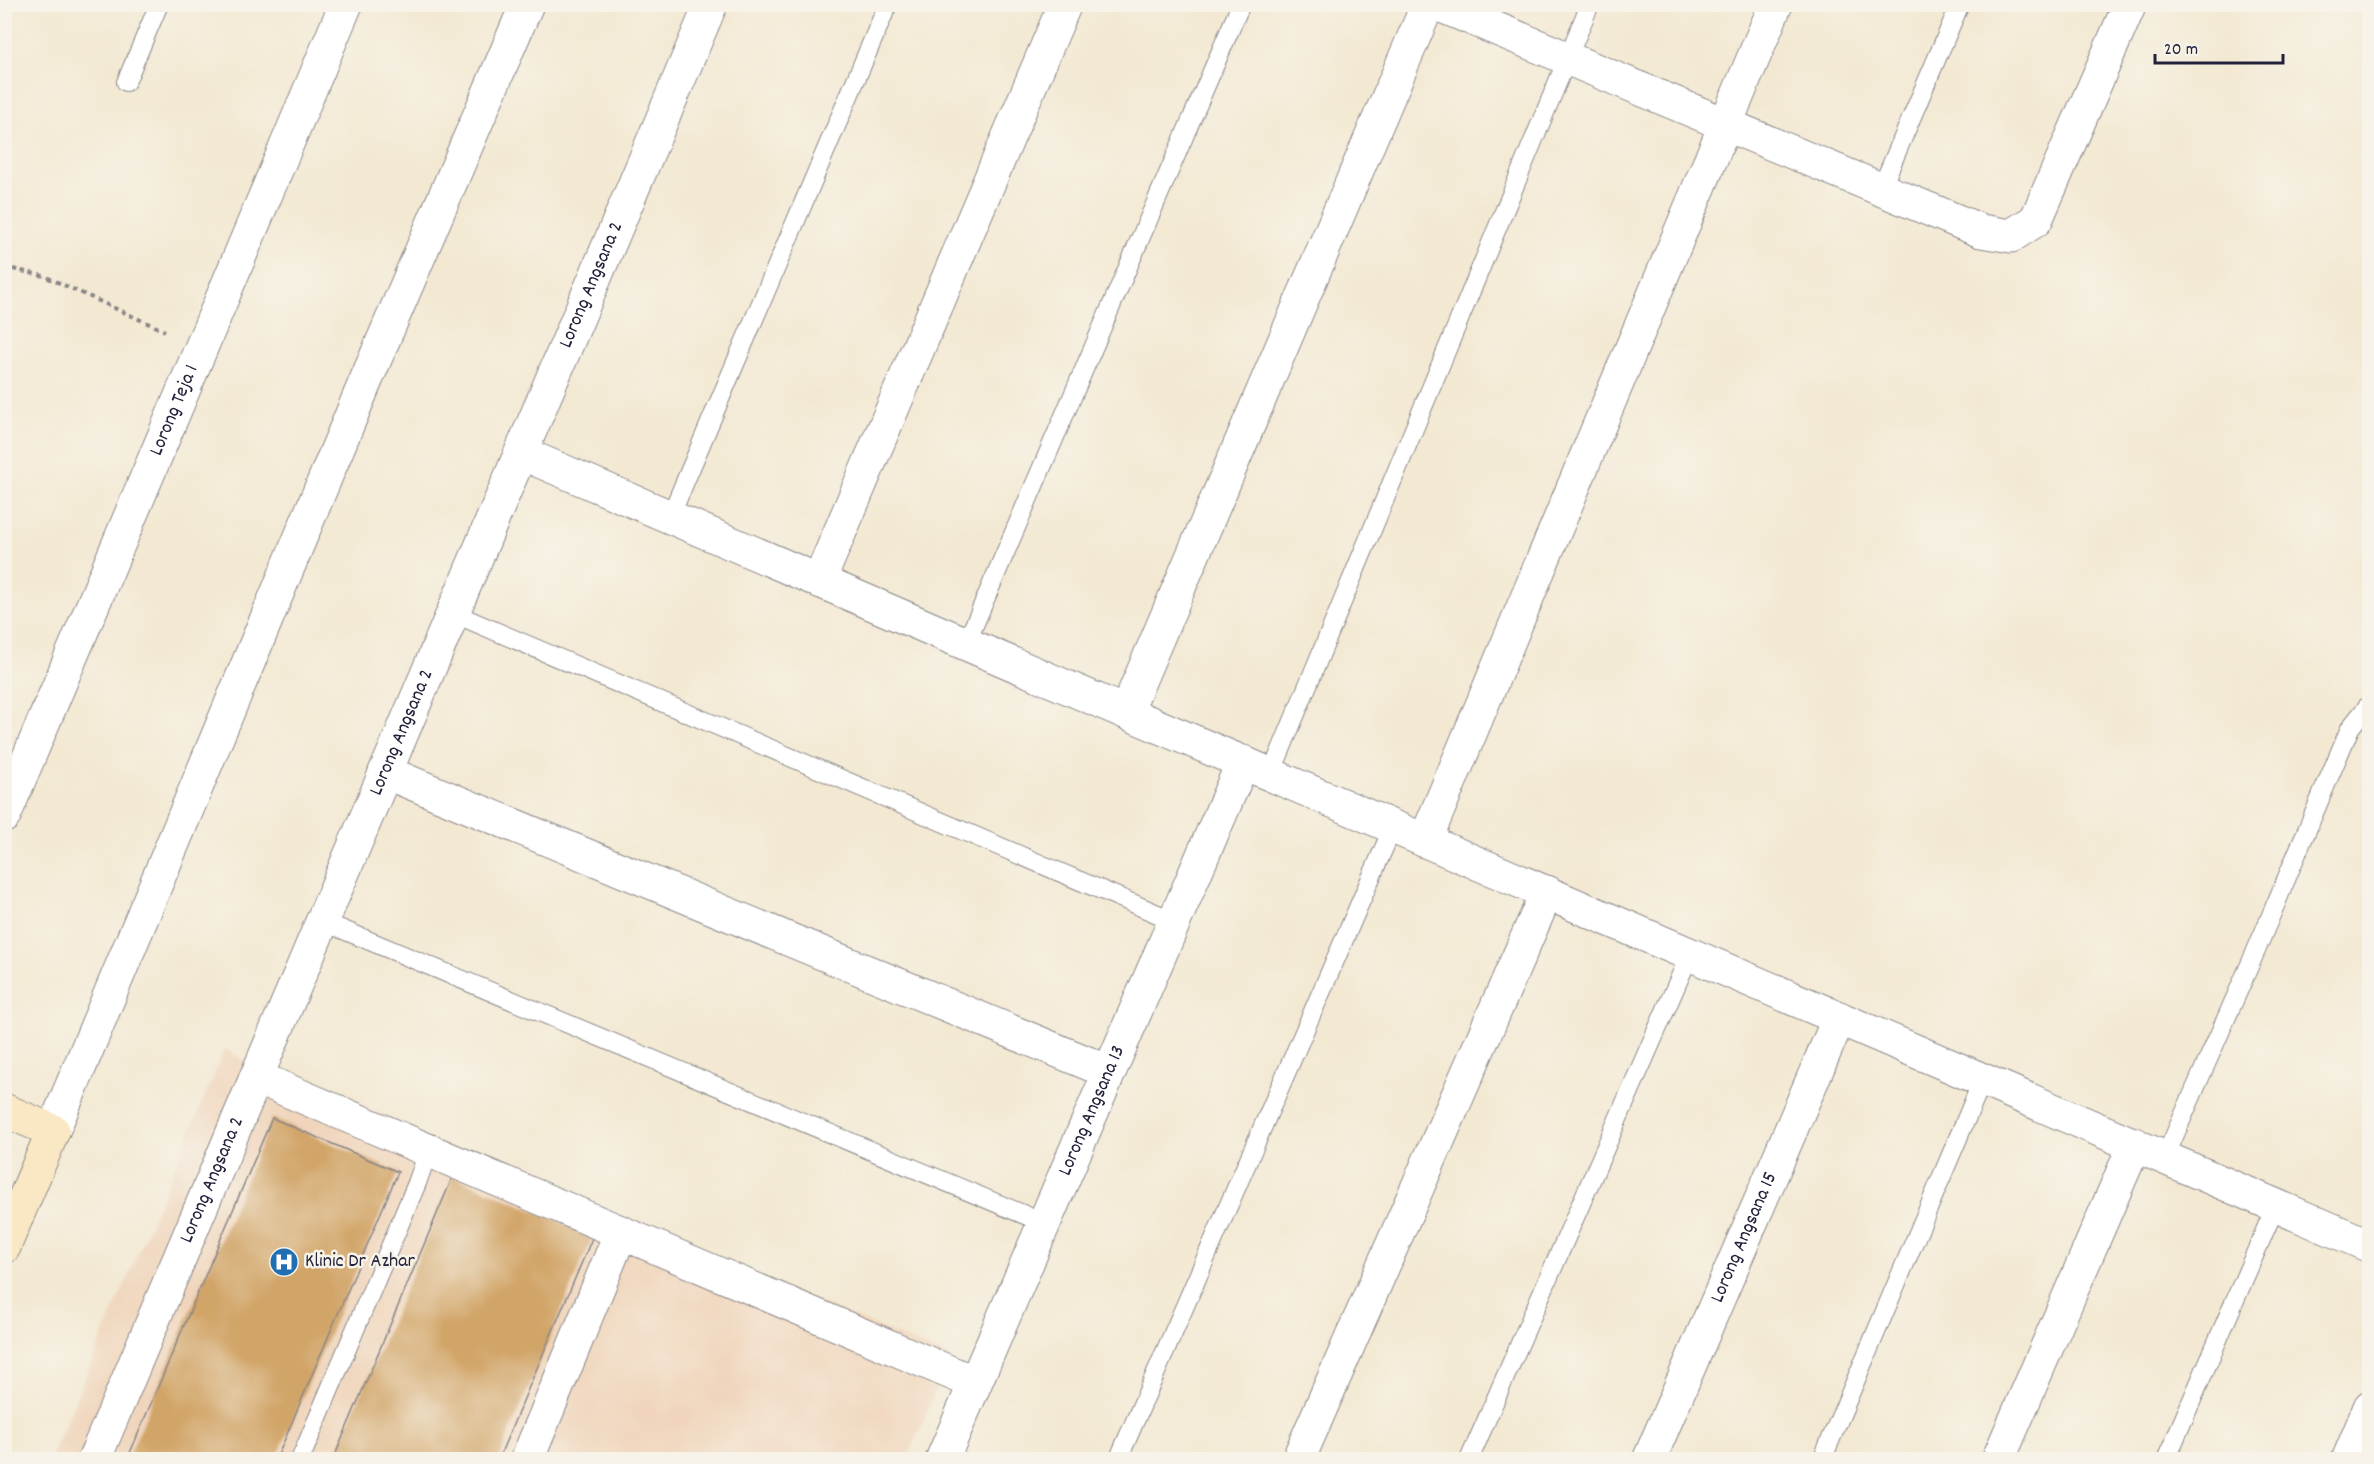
<svg xmlns="http://www.w3.org/2000/svg" width="2374" height="1464" font-family="Dekko,sans-serif">
<rect width="100%" height="100%" fill="#f7f3e8"/>
<filter id="ink" filterUnits="userSpaceOnUse"><feTurbulence type="fractalNoise" baseFrequency=".0167" numOctaves="2"/><feDisplacementMap in="SourceGraphic" scale="12" xChannelSelector="R" yChannelSelector="G"/><feConvolveMatrix kernelMatrix="1 2 1 2 8 2 1 2 1" color-interpolation-filters="sRGB"/></filter>
<filter id="wash" filterUnits="userSpaceOnUse"><feTurbulence type="fractalNoise" baseFrequency=".008" numOctaves="4" result="noise"/><feDisplacementMap in="SourceGraphic" scale="24" xChannelSelector="R" yChannelSelector="G"/><feGaussianBlur stdDeviation="1.35" result="paint"/><feColorMatrix in="noise" values="0 0 0 0 0 0 0 0 0 0 0 0 0 0 0 0 0 1.4 0 .05"/><feComposite in="paint" operator="in"/></filter>
<g filter="url(#wash)">
<rect width="100%" height="100%" fill="#f3e9d3"/>
<polygon fill="#f0d5bc" points="225,1049 252,1065 950,1357 907,1459 50,1460"/>
<g id="blocks">
<g fill="#d1a468">
<polygon points="272,1118 398,1172 276,1460 127,1460"/>
<polygon points="453,1176 593,1236 498,1460 333,1460"/>
</g>
</g>
</g>
<g filter="url(#ink)">
<use href="#blocks" fill-opacity="0" stroke="#8a8687" stroke-width="1.5"/>
<g fill="none" stroke-linecap="round" stroke-linejoin="round">
<g stroke="#8a8687" stroke-width="20">
<g id="lane">
<polyline points="126,82 159,4"/>
<polyline points="1881,189 1960,4"/>
<polyline points="670,517 888,4"/>
<polyline points="453,613 1174,921"/>
<polyline points="966,644 1241,4"/>
<polyline points="1271,774 1590,4"/>
<polyline points="322,921 1044,1223"/>
<polyline points="2165,1157 2255,953 2350,728 2370,703"/>
<polyline points="300,1460 417,1183 429,1149"/>
<polyline points="1118,1460 1393,827"/>
<polyline points="1469,1460 1690,954"/>
<polyline points="1822,1460 1983,1079"/>
<polyline points="2166,1460 2276,1205"/>
</g>
</g>
<g stroke="#8a8687" stroke-width="35">
<g id="street">
<polyline points="1437,4 1981,231 2011,236 2036,220 2130,4"/>
<polyline points="521,453 2370,1246"/>
<polyline points="819,581 1065,4"/>
<polyline points="1126,712 1428,4"/>
<polyline points="385,772 1109,1072"/>
<path id="s1" d="M4,816L346,4"/>
<polyline points="1425,841 1776,4"/>
<polyline points="256,1077 975,1383"/>
<polyline points="53,1131 364,385 527,4"/>
<path id="s2" d="M94,1460L711,4"/>
<polyline points="527,1460 621,1232"/>
<path id="s3" d="M942,1460L1243,762"/>
<polyline points="1298,1460 1547,892"/>
<path id="s4" d="M1649,1460L1839,1018"/>
<polyline points="1998,1460 2135,1144"/>
<polyline points="2348,1460 2370,1407"/>
</g>
</g>
<g stroke="#8a8687" stroke-width="35">
<polyline id="secondary" points="4,1110 53,1131 4,1247"/>
</g>
<polyline stroke="#8a8687" stroke-width="4" stroke-dasharray="4.5 4.5" stroke-linecap="butt" points="4,267 44,276 165,331"/>
<use href="#lane" stroke="#fff" stroke-width="18"/>
<use href="#street" stroke="#fff" stroke-width="33"/>
<use href="#secondary" stroke="#fae7c3" stroke-width="33"/>
</g>
</g>
<defs>
<g id="hospital-disc" transform="scale(1.5)"><circle r="9.5" fill="#1f6fb2" stroke="#f7f3e8"/><path d="M-5-5h3v3.5h4V-5h3V5h-3V1.5h-4V5h-3Z" fill="#fff"/></g>
</defs>
<g fill-rule="evenodd">
<use href="#hospital-disc" x="284" y="1262"/>
</g>
<g text-anchor="middle" dominant-baseline="central" stroke-width="5" stroke-linejoin="round" paint-order="stroke">
<g font-size="20" fill="#22223b" stroke="#f7f3e8">
<text stroke="none"><textPath href="#s2" startOffset="1276">Lorong Angsana 2</textPath></text>
<text stroke="none"><textPath href="#s1" startOffset="440">Lorong Teja 1</textPath></text>
<text stroke="none"><textPath href="#s2" startOffset="790">Lorong Angsana 2</textPath></text>
<text stroke="none"><textPath href="#s3" startOffset="380">Lorong Angsana 13</textPath></text>
<text stroke="none"><textPath href="#s2" startOffset="304">Lorong Angsana 2</textPath></text>
<text stroke="none"><textPath href="#s4" startOffset="242">Lorong Angsana 15</textPath></text>
</g>
<g font-size="20" fill="#22223b" stroke="#f7f3e8" text-anchor="start">
<text x="305" y="1262">Klinic Dr Azhar</text>
</g>
</g>
<rect width="2374" height="1464" fill="none" stroke="#f7f3e8" stroke-width="24"/>
<path d="M2155 54v9h128v-9" fill="none" stroke="#22223b" stroke-width="3"/>
<text x="2164" y="54" font-size="18" fill="#22223b" stroke="#f7f3e8" stroke-width="4.5" paint-order="stroke">20 m</text>
</svg>
